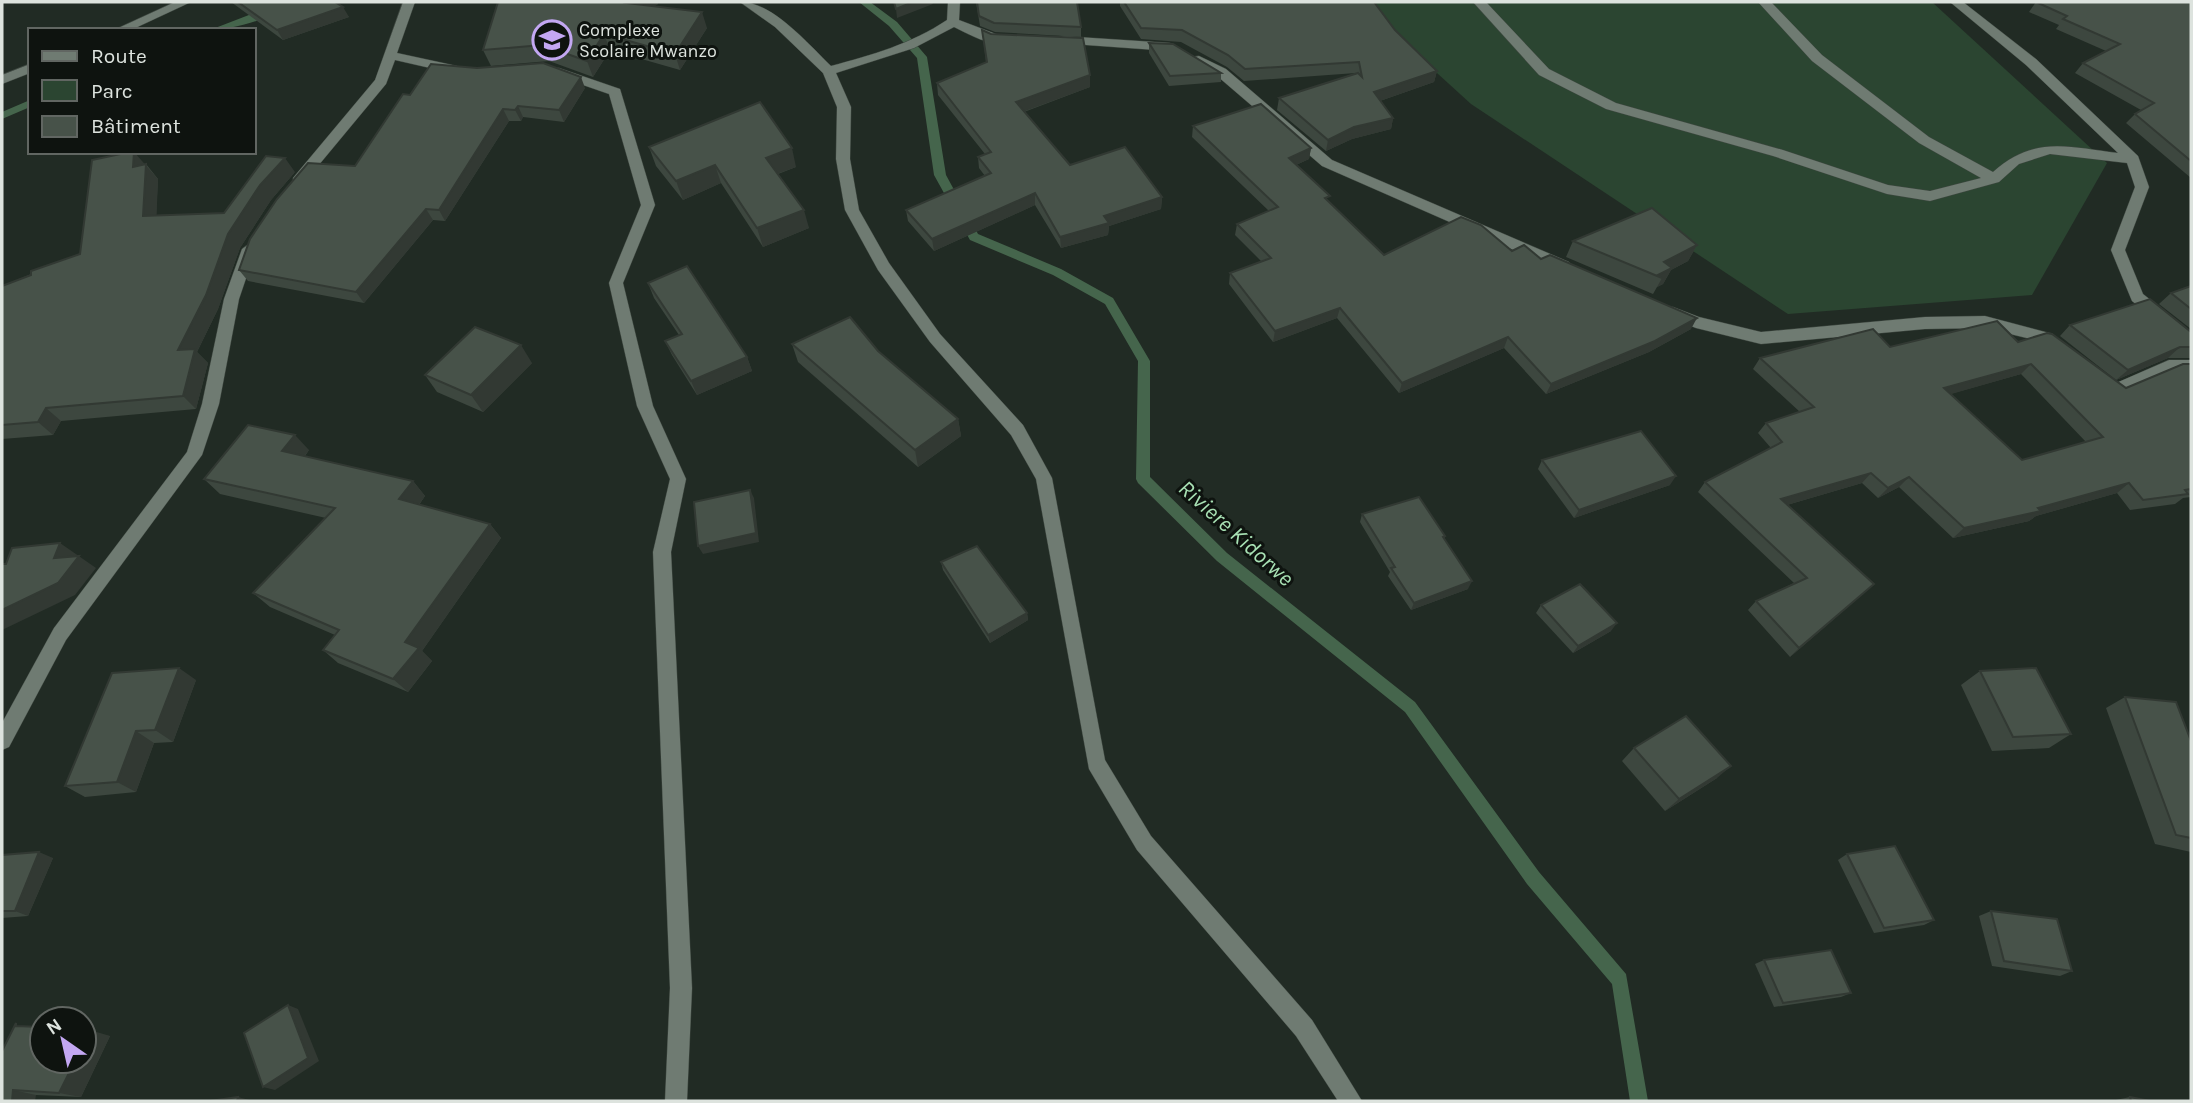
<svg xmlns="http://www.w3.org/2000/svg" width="2193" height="1103" font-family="Karla,sans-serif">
<rect width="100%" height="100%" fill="#212b24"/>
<polygon fill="#2b4531" points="1369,2 1932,2 2107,163 2032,295 1788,314 1471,104 1392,32"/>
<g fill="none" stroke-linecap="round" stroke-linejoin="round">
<g fill="#45654c" fill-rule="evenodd">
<path d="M283,2H295C278,17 232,30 210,30Z"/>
<polygon points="859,2 870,2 897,22 927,57 946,175 978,234 1061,269 1113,298 1150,361 1150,477 1227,553 1415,702 1539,872 1626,974 1648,1101 1630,1101 1612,984 1527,884 1405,712 1217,561 1138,483 1136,479 1138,361 1105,304 1053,275 970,240 934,175 917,58 889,26"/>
<polygon points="30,100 30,107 2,119 2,112"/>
</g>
<g stroke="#3d463f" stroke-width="1">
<g id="street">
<polygon points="175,2 191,2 131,30 114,30"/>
<polygon points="403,2 415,2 397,53 457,66 458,69 452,73 395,60 386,84 303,184 293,184 293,178 375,80"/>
<path d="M740,2C772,1 809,45 831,66C872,55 911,44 947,20L948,2H960L959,20L1009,39C994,50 969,34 954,27L914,48L836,73L851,107L850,159L859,210L889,263L940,334L1023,425L1052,478L1105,760L1151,836L1312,1020L1362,1101H1338L1296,1036L1137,850L1089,769L1036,479L1011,435L930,342L878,270L845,210L836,159L837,107L823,73L775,27Z"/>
<path d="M1473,2H1486L1549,69L1616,103L1783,150L1888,185L1930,191L1981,178L1919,143L1812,61L1758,2H1771L1822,55L1929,137L1993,172C2034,135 2068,147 2118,153L2026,65L1950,2H1963L2036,59L2138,156L2149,187L2125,250L2143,294L2191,332V346L2186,344L2132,301L2111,250L2135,187L2127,163L2050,154L2019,164L1999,182L1930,201L1887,194L1773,156L1606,109L1539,75Z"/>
<polygon points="1062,36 1170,43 1176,47 1170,51 1058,43 1058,37"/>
<polygon points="1199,56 1226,69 1332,160 1569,262 1571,266 1569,270 1559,270 1322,166 1216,75 1194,63 1194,57"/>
<polygon points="30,64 30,73 2,84 2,75"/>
<polygon points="559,68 620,89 655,205 623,283 653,406 686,479 671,552 692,988 687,1101 665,1101 670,988 653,552 670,479 637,406 609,283 641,205 609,94 554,75 554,69"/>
<polygon points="249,244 256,249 239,299 219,404 202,455 66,640 9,747 2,750 2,723 54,628 187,452 202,404 224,299 242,249"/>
<polygon points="1673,307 1699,317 1761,332 1925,317 1985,316 2053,334 2064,345 2056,351 2043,342 1985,328 1925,329 1761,344 1696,328 1668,317 1665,313"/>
<polygon points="2169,360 2191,360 2191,372 2171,372 2114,396 2108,394 2095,381 2103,375 2116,383"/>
</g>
</g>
<use href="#street" fill="#6f7b72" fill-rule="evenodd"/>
</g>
<g fill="#3d473f" fill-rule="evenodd">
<polygon points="231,2 335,2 349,17 283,40"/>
<polygon points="498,2 657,2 658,4 654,6 707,28 680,70 610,50 593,77 549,61 491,66 483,50"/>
<polygon points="976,2 1077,2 1081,27 1081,37 995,32 980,26"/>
<polygon points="1120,2 1374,2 1395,30 1437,71 1434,82 1380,101 1393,118 1391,129 1352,139 1326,151 1277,110 1279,98 1356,73 1244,81 1227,67 1181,42 1141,39 1120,6"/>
<polygon points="2036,2 2191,2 2191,178 2126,123 2135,114 2141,110 2075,73 2083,63 2106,51 2056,29 2059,25 2029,12"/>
<polygon points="982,30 1090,75 1090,87 1024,112 1070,165 1162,197 1161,209 1109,226 1108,235 1061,248 1035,205 934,251 908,221 906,210 985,176 979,168 978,157 985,154 938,95 937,83 986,62"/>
<polygon points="1149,43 1221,73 1221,82 1169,86 1149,53"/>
<polygon points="585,88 564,122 523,117 521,121 509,121 445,221 433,220 364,303 248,281 239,270 355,166 410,95"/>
<polygon points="1193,126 1311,148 1309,159 1296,165 1329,202 1384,255 1512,251 1541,259 1691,329 1649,352 1546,394 1504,348 1399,393 1337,318 1273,342 1229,284 1230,273 1262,262 1235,235 1237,224 1269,211 1192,137"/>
<polygon points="649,147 796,167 778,174 809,228 763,247 721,183 683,200 656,166"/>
<polygon points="145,164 146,164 158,179 156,215 224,213 295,172 271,200 240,248 218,309 197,352 208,363 196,409 61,421 53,435 2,439 2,286 80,254"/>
<polygon points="1573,241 1697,245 1688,261 1671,270 1663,284 1657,287 1653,294 1566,257"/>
<polygon points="648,283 747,357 752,371 697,395 672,355 665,341 679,335 654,298"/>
<polygon points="2191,286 2191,329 2159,304 2171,293"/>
<polygon points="2070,325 2191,332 2191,358 2168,358 2116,380 2060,336"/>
<path d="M2018,342L2126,388L2191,364V497L2183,498L2175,504L2130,510L2117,493L2036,516L2029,521L1953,538L1899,487L1878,498L1862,483L1787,505L1874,584L1790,657L1748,610L1756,601L1794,583L1698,492L1705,482L1771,448L1758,433L1766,423L1800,412L1753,369L1760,358L1890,347ZM2021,374L2086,442L2022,460L1950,394Z"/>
<polygon points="792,344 878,351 958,419 961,436 918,467 798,362"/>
<polygon points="532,363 483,412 437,392 425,375"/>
<polygon points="309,450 305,456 413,481 425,496 419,505 490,524 501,538 422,651 432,661 408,692 338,663 323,650 335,635 270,607 253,593 326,518 220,494 204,479"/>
<polygon points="1542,460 1670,485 1574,518 1538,469"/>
<polygon points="1362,514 1445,536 1444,539 1468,589 1411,610 1388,576 1390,572 1360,522"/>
<polygon points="941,562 1027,613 1028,620 990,643 943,570"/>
<polygon points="1541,605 1611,631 1573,653 1536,613"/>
<polygon points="1980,671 2071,734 2049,748 1992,751 1961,685"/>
<polygon points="196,680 173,742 154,743 136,792 85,797 65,786"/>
<polygon points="2125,697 2191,741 2191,852 2155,844 2106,708"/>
<polygon points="1634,748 1717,778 1665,811 1622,761"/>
<polygon points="1847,854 1934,920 1924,925 1874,933 1838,860"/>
<polygon points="2,855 53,858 28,916 2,918"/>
<polygon points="1991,911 2072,971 2060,976 1992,966 1979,916"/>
<polygon points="1764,960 1851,993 1841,997 1774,1007 1755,964"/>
<polygon points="30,1027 110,1036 81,1097 36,1095 2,1101"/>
<polygon points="2130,1097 2150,1101 2111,1101"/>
</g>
<g fill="#323933">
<polygon points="628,2 657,2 658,4 632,19 626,3"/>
<polygon points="913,2 932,2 933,4 897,18 896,9"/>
<polygon points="343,7 349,17 283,40 277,30"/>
<polygon points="702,12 707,28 680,70 675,54"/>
<polygon points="604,34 610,50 593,77 587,61"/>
<polygon points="1437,71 1434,82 1371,104 1374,92"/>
<polygon points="1090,75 1090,87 1017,114 1016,102"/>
<polygon points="581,77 585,88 564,122 559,110"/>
<polygon points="518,106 523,117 521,121 515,110"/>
<polygon points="503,109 509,121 445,221 439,210"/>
<polygon points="1393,118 1391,129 1352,139 1326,151 1328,140 1354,127"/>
<polygon points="792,148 796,167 771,176 766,158"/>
<polygon points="1311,148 1309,159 1287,169 1289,158"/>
<polygon points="134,152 158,179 156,230 143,216 133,167"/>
<polygon points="285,158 295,172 271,200 240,248 218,309 197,352 208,363 196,409 183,396 178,350 228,234 260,185"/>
<polygon points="715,165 721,183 683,200 676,181"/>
<polygon points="1035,193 1035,205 934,251 932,239"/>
<polygon points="1162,197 1161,209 1109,226 1108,235 1061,248 1060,237 1104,216"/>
<polygon points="426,209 433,220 364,303 356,292"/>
<polygon points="804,210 809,228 763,247 757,228"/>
<polygon points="1697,245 1688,261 1671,270 1663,284 1657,287 1662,278 1656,276 1664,262"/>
<polygon points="1340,308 1337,318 1273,342 1275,331"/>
<polygon points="1697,318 1691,329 1649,352 1546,394 1551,384"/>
<polygon points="1508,337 1504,348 1399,393 1402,383"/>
<polygon points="521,345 532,363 483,412 471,395"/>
<polygon points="2180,347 2168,358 2116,380 2128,370"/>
<polygon points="747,357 752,371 697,395 691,381"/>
<polygon points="2031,364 2021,374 1934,399 1944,388"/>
<polygon points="46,408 61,421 53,435 38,422"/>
<polygon points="958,419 961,436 918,467 915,450"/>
<polygon points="295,435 309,450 297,466 282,451"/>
<polygon points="1871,473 1862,483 1773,509 1781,499"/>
<polygon points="1676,476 1670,485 1574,518 1579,510"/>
<polygon points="1909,477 1899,487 1878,498 1888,488"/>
<polygon points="413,481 425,496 412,514 399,499"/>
<polygon points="2129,483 2117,493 2036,516 2029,521 1953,538 1964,528"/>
<polygon points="750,490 754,498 759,542 703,554 698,546"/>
<polygon points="490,524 501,538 422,651 432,661 408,692 393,679 405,642"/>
<polygon points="60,543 96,568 75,595 2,630 2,610 54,558"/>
<polygon points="1472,581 1468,589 1411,610 1414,603"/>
<polygon points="1874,584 1864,593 1790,657 1799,648"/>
<polygon points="1027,613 1028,620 990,643 988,635"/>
<polygon points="1617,623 1611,631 1573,653 1578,646"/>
<polygon points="179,668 196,680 173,742 155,730"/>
<polygon points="136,731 154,743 136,792 117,782"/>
<polygon points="1731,766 1717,778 1665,811 1679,799"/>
<polygon points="39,852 53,858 28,916 15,911"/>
<polygon points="288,1005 298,1009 319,1061 275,1090 263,1087"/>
<polygon points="90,1030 110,1036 81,1097 59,1093 75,1061 84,1061 84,1042"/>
<polygon points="13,1090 36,1095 35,1101 12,1101"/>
<polygon points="238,1097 253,1101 237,1101"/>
</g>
<g fill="#475249" stroke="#323933" stroke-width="2" fill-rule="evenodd">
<polygon points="238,2 335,2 343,7 277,30"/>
<polygon points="498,2 628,2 626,3 702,12 675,54 604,34 587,61 542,45 483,50"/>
<polygon points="894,2 913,2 896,9"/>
<polygon points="977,2 1077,2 1081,27 994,23 979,16"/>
<polygon points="1124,2 1374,2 1395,30 1437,71 1374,92 1393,118 1354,127 1328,140 1279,98 1358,73 1362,77 1359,62 1245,69 1228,55 1182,30 1141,28"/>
<polygon points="2036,2 2191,2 2191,161 2135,114 2154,103 2083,63 2120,44 2063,19 2067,16"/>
<polygon points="982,30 991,34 1083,38 1090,75 1016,102 1070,165 1125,147 1162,197 1104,216 1109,223 1060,237 1035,193 932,239 906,210 991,173 978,157 991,152 937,83 987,62"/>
<polygon points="1149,43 1173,44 1221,73 1170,76"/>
<polygon points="543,63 581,77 559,110 518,106 515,110 503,109 439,210 426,209 356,292 239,270 250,239 277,199 308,163 355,166 403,94 410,95 431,64 477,68"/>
<polygon points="760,102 792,148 766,158 804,210 757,228 715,165 676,181 649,147"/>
<polygon points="1261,104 1311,148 1289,158 1330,196 1325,198 1384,255 1461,217 1481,225 1512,251 1524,245 1541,259 1550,255 1697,318 1655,341 1551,384 1508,337 1402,383 1340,308 1275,331 1230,273 1271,258 1237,224 1278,207 1193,126"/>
<polygon points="130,152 134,152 133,167 146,164 143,216 224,213 266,156 285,158 260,185 228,234 206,295 178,350 195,349 183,396 46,408 38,422 2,425 2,286 31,275 31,271 80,254 92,160"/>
<polygon points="1652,208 1697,245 1664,262 1672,268 1658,275 1662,278 1573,241"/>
<polygon points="687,266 747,357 691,381 665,341 682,334 648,283"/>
<polygon points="2191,286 2191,309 2171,293"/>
<polygon points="2150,299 2191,332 2191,347 2180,347 2128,370 2070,325"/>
<polygon points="850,317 878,351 958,419 915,450 792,344"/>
<path d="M1997,321L2018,342L2047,333L2052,334L2126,388L2183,364H2191V489L2185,490L2188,494L2143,500L2129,483L2038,508L2041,511L1964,528L1909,477L1888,488L1871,473L1781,499L1874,584L1799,648L1756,601L1807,578L1705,482L1782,442L1766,423L1814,407L1760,358L1873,329L1890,347ZM2031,364L2103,437L2022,460L1944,388Z"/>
<polygon points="475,327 521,345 471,395 425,375"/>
<polygon points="248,425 295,435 282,451 413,481 399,499 490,524 405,642 419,648 393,679 323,650 339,630 253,593 335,508 204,479"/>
<polygon points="1641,431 1676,476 1579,510 1542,460"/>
<polygon points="750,490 756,533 698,546 694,502"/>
<polygon points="1419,497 1445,536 1443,537 1472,581 1414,603 1391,568 1395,567 1362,514"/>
<polygon points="60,543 54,558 79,556 58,583 2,610 2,564 6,564 12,548"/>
<polygon points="977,546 1027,613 988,635 941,562"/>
<polygon points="1580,584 1617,623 1578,646 1541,605"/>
<polygon points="179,668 155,730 136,731 117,782 65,786 112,673"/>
<polygon points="2036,668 2071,734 2013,737 1980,671"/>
<polygon points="2125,697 2176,702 2191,741 2191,838 2176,835"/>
<polygon points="1686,716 1731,766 1679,799 1634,748"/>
<polygon points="1895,846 1934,920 1884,928 1847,854"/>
<polygon points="39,852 15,911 2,911 2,855"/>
<polygon points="1991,911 2057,919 2072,971 2004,961"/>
<polygon points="1831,950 1851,993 1783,1003 1764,960"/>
<polygon points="288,1005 308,1058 263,1087 244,1033"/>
<polygon points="16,1023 16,1026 42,1027 42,1061 75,1061 59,1093 13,1090 12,1101 2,1101 2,1051"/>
<polygon points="84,1030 90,1030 84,1042"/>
<polygon points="238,1097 237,1101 210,1101"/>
<polygon points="2130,1097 2150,1101 2131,1101"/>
</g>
<defs>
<g id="school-ring" transform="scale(2.0125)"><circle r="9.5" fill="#0e130f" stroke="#c3a7f2" stroke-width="1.5"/><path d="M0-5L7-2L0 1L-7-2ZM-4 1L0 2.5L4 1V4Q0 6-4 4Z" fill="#c3a7f2"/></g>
</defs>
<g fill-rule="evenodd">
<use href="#school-ring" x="552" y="40"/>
</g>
<g text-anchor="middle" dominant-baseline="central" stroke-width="6" stroke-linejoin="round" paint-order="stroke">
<g font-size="18" fill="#dde3de" stroke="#0e130f" text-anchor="start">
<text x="579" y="30">Complexe<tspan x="579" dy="21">Scolaire Mwanzo</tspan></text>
</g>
<g font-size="23" font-style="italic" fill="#a8e1b4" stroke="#0e130f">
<text transform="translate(1236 533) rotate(42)">Riviere Kidorwe</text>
</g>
</g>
<rect width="2193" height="1103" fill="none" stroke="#dde3de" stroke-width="7"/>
<rect x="28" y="28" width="228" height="126" fill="#0e130f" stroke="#616662" stroke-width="2"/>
<rect x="42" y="51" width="35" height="10" fill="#6f7b72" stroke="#616662" stroke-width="2"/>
<text x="91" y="63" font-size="21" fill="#dde3de">Route</text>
<rect x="42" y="80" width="35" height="21" fill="#2b4531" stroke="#616662" stroke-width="2"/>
<text x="91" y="98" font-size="21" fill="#dde3de">Parc</text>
<rect x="42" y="116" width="35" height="21" fill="#475249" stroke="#616662" stroke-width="2"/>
<text x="91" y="133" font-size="21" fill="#dde3de">Bâtiment</text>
<g transform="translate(63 1040) rotate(326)"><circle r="33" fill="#0e130f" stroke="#616662" stroke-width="2"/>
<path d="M0-5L12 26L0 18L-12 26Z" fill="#c3a7f2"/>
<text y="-10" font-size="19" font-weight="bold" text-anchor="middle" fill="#dde3de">N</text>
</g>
</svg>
